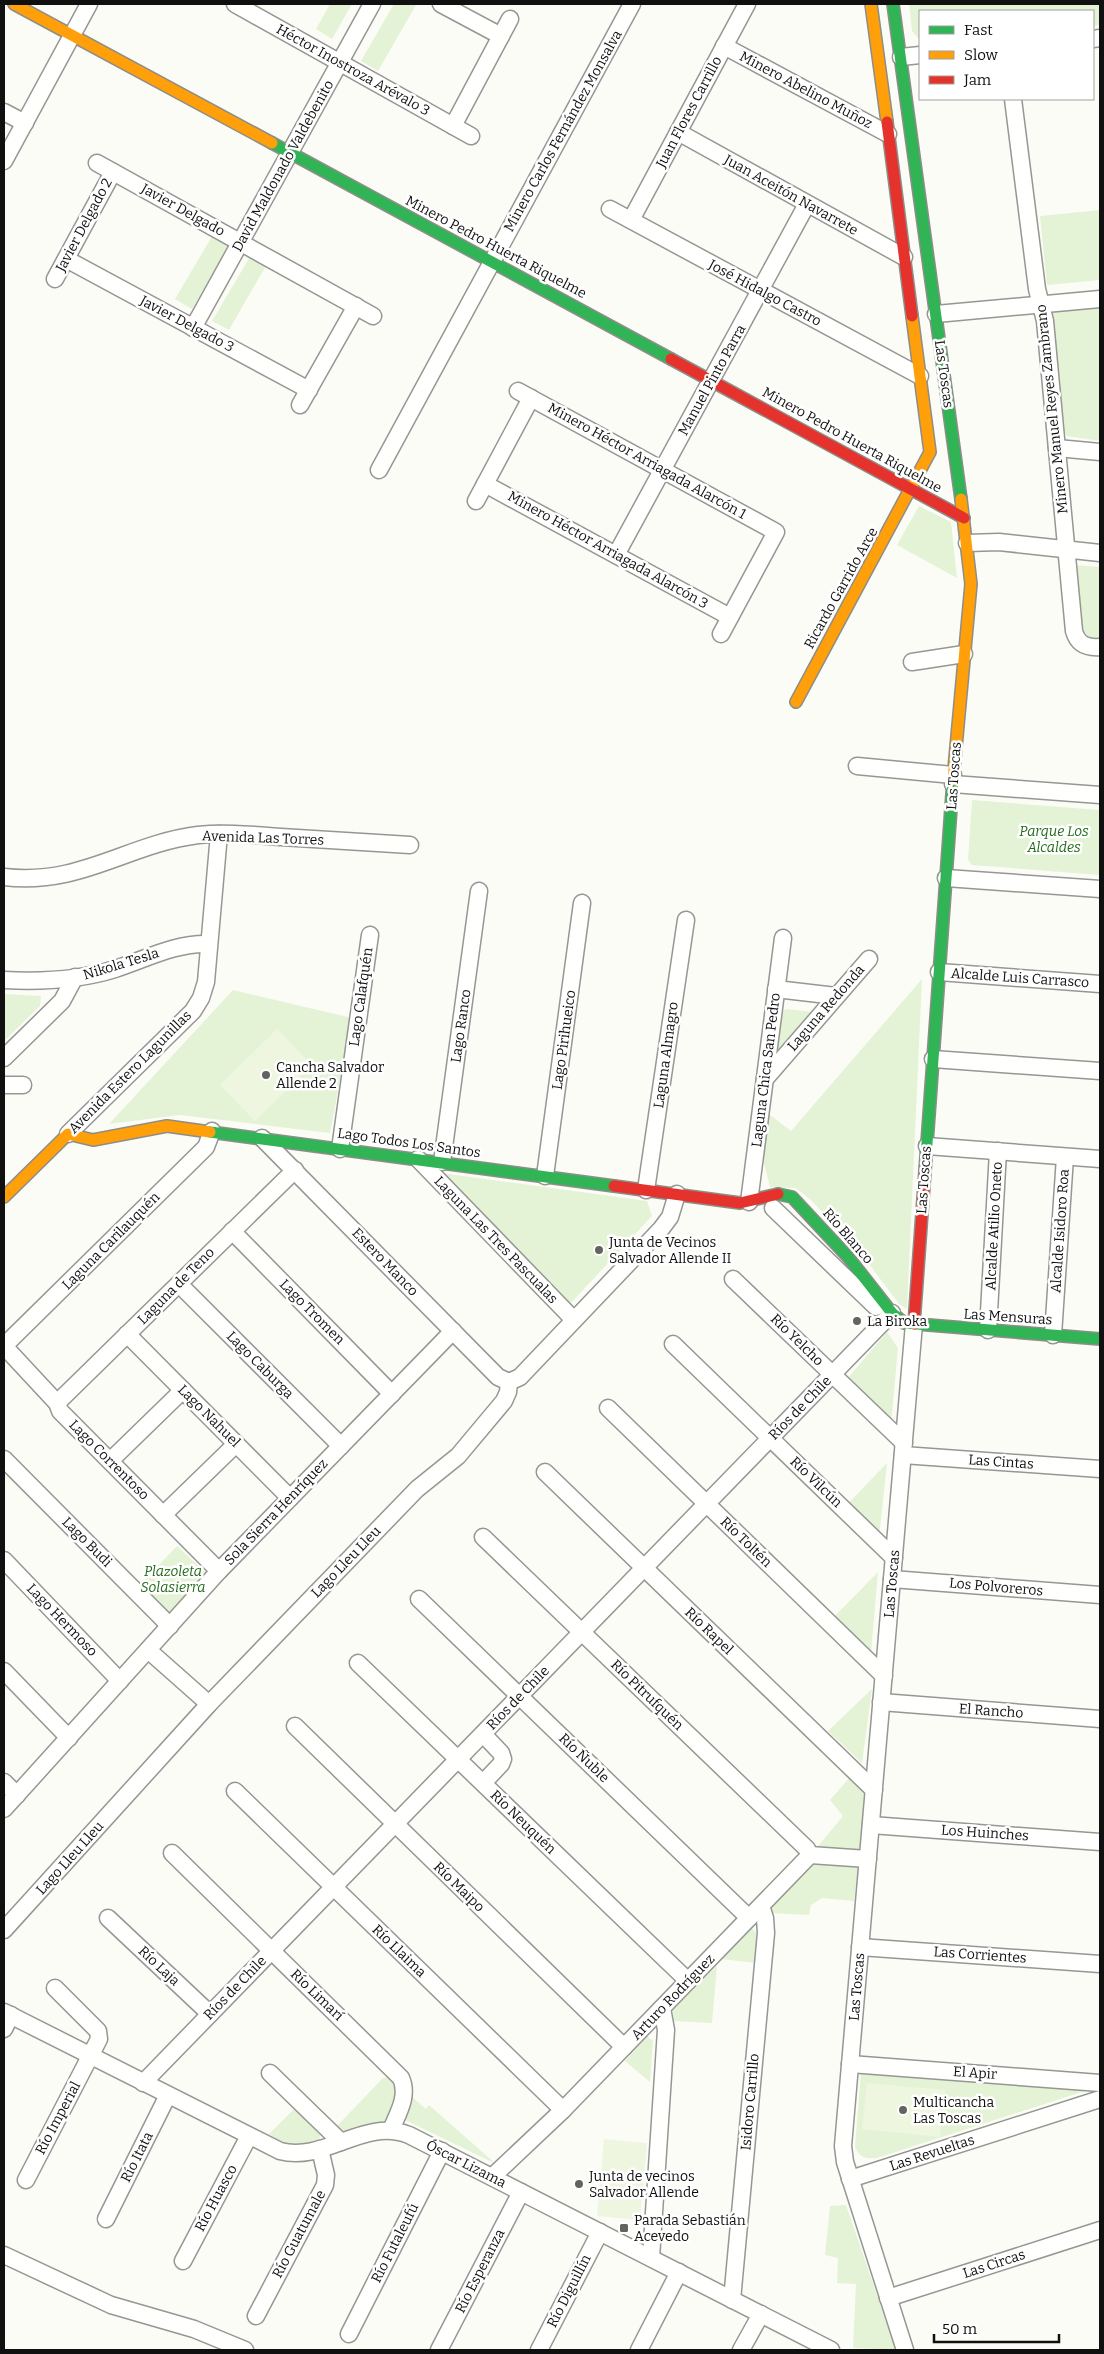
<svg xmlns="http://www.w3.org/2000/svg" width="1104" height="2354" font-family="Bitter,serif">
<rect width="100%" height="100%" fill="#fcfcf6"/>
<g fill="#e4f3d5">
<polygon points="330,4 352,4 332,39 316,29"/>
<polygon points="394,4 416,5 378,71 361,61"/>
<polygon points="909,4 1100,4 1100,25 1093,26 1093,11 920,11 920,40 912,31"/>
<polygon points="1100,210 1100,280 1047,285 1040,216"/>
<polygon points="214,233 230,243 192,309 175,299"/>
<polygon points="251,255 267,264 229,330 212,321"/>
<polygon points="1100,306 1100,441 1067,436 1063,430 1053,314 1057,308"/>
<polygon points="919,506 951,522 957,578 897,545"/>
<polygon points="1075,565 1100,567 1100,642 1095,643 1081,635"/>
<polygon points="972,800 1100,810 1100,875 972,865 968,860"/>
<polygon points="922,979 907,1309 899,1304 863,1256 811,1200 796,1188 770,1187 764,1163 759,1166 765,1111 791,1131"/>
<polygon points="233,990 352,1018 330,1133 180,1115 109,1124"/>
<polygon points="4,994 41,996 40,1006 4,1041"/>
<polygon points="786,1009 813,1012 775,1058 780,1013"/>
<polygon points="441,1173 647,1201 652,1216 569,1305"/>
<polygon points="887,1332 898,1348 891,1425 847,1379"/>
<polygon points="887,1463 878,1548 840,1512"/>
<polygon points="177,1546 206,1573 166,1616 137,1588"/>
<polygon points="878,1572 871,1652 834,1617"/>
<polygon points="872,1689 862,1763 828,1731"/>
<polygon points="852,1775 865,1790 859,1854 815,1850 843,1816 830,1800"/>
<polygon points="817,1861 852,1863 858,1868 854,1901 822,1898 811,1905 809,1915 771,1913 774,1900 807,1866"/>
<polygon points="750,1927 756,1932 756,1963 720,1959"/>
<polygon points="717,1966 712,2023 674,2021 673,2009"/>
<polygon points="647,2036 653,2041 650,2082 625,2061"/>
<path d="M861,2071L1085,2091L877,2158C865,2159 860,2158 855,2147Z"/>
<polygon points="392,2076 400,2088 391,2119 346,2133 336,2127 383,2078"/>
<polygon points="411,2096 426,2109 429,2105 496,2164 403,2119"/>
<path d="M295,2108L321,2133L319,2139C300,2150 286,2145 269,2134Z"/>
<polygon points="846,2205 896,2350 853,2348 856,2284 837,2283 838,2258 825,2255 830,2206"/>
</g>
<g fill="#eef6df">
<polygon points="277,1029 312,1065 255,1121 220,1085"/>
<polygon points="867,2083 945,2090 940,2137 862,2129"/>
<polygon points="604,2139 647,2143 640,2220 597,2216"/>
</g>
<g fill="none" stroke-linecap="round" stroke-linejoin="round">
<g stroke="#969694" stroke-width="19">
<g id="street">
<polyline points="235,4 471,136"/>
<polyline points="441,4 501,36"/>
<polyline points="1093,39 1100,38"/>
<polyline points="724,46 888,134"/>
<polyline points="901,57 920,55"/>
<path d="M1013,99L1037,289L1045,321L1074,631C1078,645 1087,648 1100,647"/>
<polyline points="4,112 25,123"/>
<polyline points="453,126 510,19"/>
<polyline points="678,132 904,257"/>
<polyline points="4,161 89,4"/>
<polyline points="97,163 373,316"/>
<polyline points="610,209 920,376"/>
<polyline points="631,220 747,4"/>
<polyline points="66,259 309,390"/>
<polyline points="55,279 113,172"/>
<polyline points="936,314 1100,299"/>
<polyline points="193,328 372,4"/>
<polyline points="518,391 776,532 721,634"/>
<polyline points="300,405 356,306"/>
<polyline points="1057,448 1100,452"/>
<polyline points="379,470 632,4"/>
<polyline points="485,484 730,617"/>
<polyline points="476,501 531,398"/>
<polyline points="967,543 999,542 1100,553"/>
<polyline points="616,555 807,204"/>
<polyline points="912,662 964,654"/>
<polyline points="857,766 953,775"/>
<polyline points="953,784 1100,795"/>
<path d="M4,877C81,886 127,844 198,835C225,832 254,835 281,837C324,840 367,842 410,845"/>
<polyline points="946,878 1100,889"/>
<polyline points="939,972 1100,984"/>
<path d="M4,980C41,982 80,980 115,969C146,959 175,943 208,944"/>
<polyline points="776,989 836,996"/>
<polyline points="4,1058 62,1001 75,977"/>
<polyline points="933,1059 1100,1071"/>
<polyline points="765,1079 869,959"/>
<polyline points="4,1085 23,1085"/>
<polyline points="212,1131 206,1147 4,1346 57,1403 60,1411 219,1571"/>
<polyline points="68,1134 193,1011 201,998 206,982 219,834"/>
<polyline points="262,1138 498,1377 509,1382"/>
<polyline points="927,1146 1100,1159"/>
<polyline points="340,1149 370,935"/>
<polyline points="418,1159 574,1320"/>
<polyline points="442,1162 479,891"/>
<polyline points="545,1176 582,903"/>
<polyline points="646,1190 686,920"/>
<polyline points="749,1202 783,938"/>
<polyline points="773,1208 876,1307"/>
<polyline points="232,1231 392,1394"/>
<polyline points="733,1279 904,1443"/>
<polyline points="179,1284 341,1446"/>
<polyline points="988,1330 998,1151"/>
<polyline points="127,1334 290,1498"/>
<polyline points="1053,1335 1065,1157"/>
<polyline points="673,1344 894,1558"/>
<polyline points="509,1382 520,1377 661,1229 670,1217 677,1194"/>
<polyline points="57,1403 295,1170"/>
<polyline points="608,1408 884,1676"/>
<polyline points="903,1455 1100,1469"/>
<polyline points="4,1459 170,1626"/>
<polyline points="110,1461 183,1390"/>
<polyline points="545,1472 874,1790"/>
<polyline points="163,1515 236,1444"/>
<polyline points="483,1537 807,1849 810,1855"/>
<polyline points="4,1560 120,1681"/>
<polyline points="892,1579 1100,1595"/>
<polyline points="419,1599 749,1918"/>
<polyline points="148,1650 209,1704"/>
<polyline points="358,1663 688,1981"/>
<polyline points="4,1671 69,1738"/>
<polyline points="881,1702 1100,1719"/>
<polyline points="295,1726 624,2047"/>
<polyline points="4,1782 17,1795"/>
<polyline points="483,1783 501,1764 503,1759 501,1753 483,1734"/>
<polyline points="235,1791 563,2110"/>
<polyline points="4,1809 219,1571 453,1331"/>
<polyline points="871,1825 1100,1842"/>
<path d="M172,1853L401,2078C409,2096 398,2113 391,2130"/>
<polyline points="810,1855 868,1859"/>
<polyline points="108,1918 210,2014"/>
<polyline points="4,1930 209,1704 417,1489 458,1456 504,1401 508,1392 509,1382"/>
<polyline points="860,1947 1100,1964"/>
<path d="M4,2012L280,2151C325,2163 364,2117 409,2135L831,2350"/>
<polyline points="4,2029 11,2015"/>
<polyline points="850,2064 1100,2083"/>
<polyline points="270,2073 341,2142"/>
<polyline points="143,2083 892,1313"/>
<polyline points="492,2177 563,2110 810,1855"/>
<polyline points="850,2179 1100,2099"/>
<polyline points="26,2180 99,2039 98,2031 55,1988"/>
<polyline points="106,2219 168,2095"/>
<polyline points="4,2255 111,2305 194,2329 245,2350"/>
<polyline points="651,2258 666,2030 662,2008"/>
<polyline points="183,2261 249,2136"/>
<polyline points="888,2298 1100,2230"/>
<polyline points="732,2300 766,1933 765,1918 761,1906"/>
<polyline points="256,2316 325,2185 326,2175 320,2149"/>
<polyline points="349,2334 442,2151"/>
<polyline points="439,2350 521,2192"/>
<polyline points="539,2350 600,2232"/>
<polyline points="639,2350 679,2272"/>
<polyline points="741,2350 761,2314"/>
<polyline points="905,2350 845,2162 843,2146 914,1324"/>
</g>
</g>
<g stroke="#8d8d8a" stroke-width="14">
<g id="fast">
<polyline points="893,4 961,499"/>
<polyline points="272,143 671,359"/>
<polyline points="210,1132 614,1186"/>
<polyline points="925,1171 953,780"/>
<polyline points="778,1194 792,1197 848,1257 892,1313 904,1323 1100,1339"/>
</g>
</g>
<g stroke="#8d8d8a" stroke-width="14">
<g id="slow">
<polyline points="14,4 272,143"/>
<polyline points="871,4 887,122"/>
<polyline points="796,702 930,452 912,316"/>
<polyline points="953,780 971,584 961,499"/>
<polyline points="4,1197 68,1134 93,1140 167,1126 210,1132"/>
</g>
</g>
<g stroke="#8d8d8a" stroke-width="14">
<g id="jam">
<polyline points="887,122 912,316"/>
<polyline points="671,359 964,518"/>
<polyline points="614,1186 740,1203 778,1194"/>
<polyline points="914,1324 925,1171"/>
</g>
</g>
<use href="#street" stroke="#fffffe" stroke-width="16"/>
<use href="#fast" stroke="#30b455" stroke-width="11"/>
<use href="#slow" stroke="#ff9f0a" stroke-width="11"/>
<use href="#jam" stroke="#e5322d" stroke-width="11"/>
</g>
<g fill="#636360" stroke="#fff" stroke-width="2">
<circle cx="266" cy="1075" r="5"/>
<circle cx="599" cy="1250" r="5"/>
<circle cx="857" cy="1321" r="5"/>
<circle cx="903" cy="2110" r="5"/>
<circle cx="579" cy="2184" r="5"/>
<rect x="619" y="2223" width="10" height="10" rx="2.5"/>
</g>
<g text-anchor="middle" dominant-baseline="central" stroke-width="5" stroke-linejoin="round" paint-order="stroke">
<g font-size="14" fill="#101010" stroke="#fff">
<text transform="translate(353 70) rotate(29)">Héctor Inostroza Arévalo 3</text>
<text transform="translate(806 90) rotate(28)">Minero Abelino Muñoz</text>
<text transform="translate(689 112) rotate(-62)">Juan Flores Carrillo</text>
<text transform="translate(563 131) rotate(-61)">Minero Carlos Fernández Monsalva</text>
<text transform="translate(283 166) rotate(-61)">David Maldonado Valdebenito</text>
<text transform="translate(791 195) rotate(29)">Juan Aceitón Navarrete</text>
<text transform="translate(183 210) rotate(29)">Javier Delgado</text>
<text transform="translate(84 225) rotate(-62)">Javier Delgado 2</text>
<text transform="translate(496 247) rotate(28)">Minero Pedro Huerta Riquelme</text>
<text transform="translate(765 293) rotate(28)">José Hidalgo Castro</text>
<text transform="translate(187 324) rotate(28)">Javier Delgado 3</text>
<text transform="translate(944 374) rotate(82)">Las Toscas</text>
<text transform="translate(712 380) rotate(-61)">Manuel Pinto Parra</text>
<text transform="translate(1052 409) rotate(-96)">Minero Manuel Reyes Zambrano</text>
<text transform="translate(852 440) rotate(29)">Minero Pedro Huerta Riquelme</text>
<text transform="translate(647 461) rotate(29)">Minero Héctor Arriagada Alarcón 1</text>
<text transform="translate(608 550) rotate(29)">Minero Héctor Arriagada Alarcón 3</text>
<text transform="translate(841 588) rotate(-61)">Ricardo Garrido Arce</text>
<text transform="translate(954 776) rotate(-86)">Las Toscas</text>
<text transform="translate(263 838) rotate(2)">Avenida Las Torres</text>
<text transform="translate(121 964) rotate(-17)">Nikola Tesla</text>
<text transform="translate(1020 978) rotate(4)">Alcalde Luis Carrasco</text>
<text transform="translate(361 997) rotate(-82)">Lago Calafquén</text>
<text transform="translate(826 1008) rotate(-49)">Laguna Redonda</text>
<text transform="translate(461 1026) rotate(-82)">Lago Ranco</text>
<text transform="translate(564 1040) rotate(-82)">Lago Pirihueico</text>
<text transform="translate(666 1055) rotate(-82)">Laguna Almagro</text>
<text transform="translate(766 1070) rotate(-83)">Laguna Chica San Pedro</text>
<text transform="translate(130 1072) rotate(-45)">Avenida Estero Lagunillas</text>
<text transform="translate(409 1143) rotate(8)">Lago Todos Los Santos</text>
<text transform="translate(924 1180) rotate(-86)">Las Toscas</text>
<text transform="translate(994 1226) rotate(-87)">Alcalde Atilio Oneto</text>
<text transform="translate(1060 1231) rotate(-86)">Alcalde Isidoro Roa</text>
<text transform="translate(848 1236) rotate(49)">Río Blanco</text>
<text transform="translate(496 1240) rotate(46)">Laguna Las Tres Pascualas</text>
<text transform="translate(111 1241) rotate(-45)">Laguna Carilauquén</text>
<text transform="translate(385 1262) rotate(46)">Estero Manco</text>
<text transform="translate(176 1286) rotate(-45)">Laguna de Teno</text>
<text transform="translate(312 1312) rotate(45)">Lago Tromen</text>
<text transform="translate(1008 1317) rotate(4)">Las Mensuras</text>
<text transform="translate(797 1340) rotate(44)">Río Yelcho</text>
<text transform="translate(260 1365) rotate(45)">Lago Caburga</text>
<text transform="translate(800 1408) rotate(-46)">Ríos de Chile</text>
<text transform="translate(209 1416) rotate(45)">Lago Nahuel</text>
<text transform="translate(109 1460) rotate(45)">Lago Correntoso</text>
<text transform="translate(1001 1462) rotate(4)">Las Cintas</text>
<text transform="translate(816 1482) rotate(44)">Río Vilcún</text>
<text transform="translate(276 1512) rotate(-46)">Sola Sierra Henríquez</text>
<text transform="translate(87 1542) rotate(45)">Lago Budi</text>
<text transform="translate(746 1542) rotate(44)">Río Toltén</text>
<text transform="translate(346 1562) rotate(-46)">Lago Lleu Lleu</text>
<text transform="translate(892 1584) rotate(-85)">Las Toscas</text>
<text transform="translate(996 1587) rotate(5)">Los Polvoreros</text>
<text transform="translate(62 1620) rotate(46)">Lago Hermoso</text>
<text transform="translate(709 1631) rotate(44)">Río Rapel</text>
<text transform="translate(647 1695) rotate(44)">Río Pitrufquén</text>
<text transform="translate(518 1698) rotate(-46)">Ríos de Chile</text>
<text transform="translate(991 1711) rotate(4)">El Rancho</text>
<text transform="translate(584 1758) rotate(44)">Río Ñuble</text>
<text transform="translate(523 1822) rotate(44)">Río Neuquén</text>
<text transform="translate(985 1833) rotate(4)">Los Huinches</text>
<text transform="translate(70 1858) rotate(-48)">Lago Lleu Lleu</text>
<text transform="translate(459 1887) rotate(44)">Río Maipo</text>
<text transform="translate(399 1951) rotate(44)">Río Llaima</text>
<text transform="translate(980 1955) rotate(4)">Las Corrientes</text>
<text transform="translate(159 1966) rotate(43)">Río Laja</text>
<text transform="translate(857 1987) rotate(-85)">Las Toscas</text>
<text transform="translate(235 1988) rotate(-46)">Ríos de Chile</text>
<text transform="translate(317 1995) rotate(44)">Río Limarí</text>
<text transform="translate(673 1997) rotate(-46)">Arturo Rodríguez</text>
<text transform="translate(975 2073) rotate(4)">El Apir</text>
<text transform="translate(750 2102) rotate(-85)">Isidoro Carrillo</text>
<text transform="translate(58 2118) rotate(-62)">Río Imperial</text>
<text transform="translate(932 2153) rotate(-18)">Las Revueltas</text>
<text transform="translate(137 2157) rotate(-63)">Río Itata</text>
<text transform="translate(466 2164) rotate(27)">Óscar Lizama</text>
<text transform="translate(216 2198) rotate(-62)">Río Huasco</text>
<text transform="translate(299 2234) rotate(-62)">Río Guatumale</text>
<text transform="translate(395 2243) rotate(-63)">Río Futaleufú</text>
<text transform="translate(994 2264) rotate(-18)">Las Circas</text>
<text transform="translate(480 2271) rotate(-63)">Río Esperanza</text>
<text transform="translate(569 2291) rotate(-63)">Río Diguillín</text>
</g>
<g font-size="14" font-style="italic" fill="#266b1d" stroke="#fff">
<text x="1054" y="831">Parque Los<tspan x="1054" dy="16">Alcaldes</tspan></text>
<text x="173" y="1571">Plazoleta<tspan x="173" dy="16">Solasierra</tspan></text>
</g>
<g font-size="14" fill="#101010" stroke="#fff" text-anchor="start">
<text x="276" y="1067">Cancha Salvador<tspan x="276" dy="16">Allende 2</tspan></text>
<text x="609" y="1242">Junta de Vecinos<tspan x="609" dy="16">Salvador Allende II</tspan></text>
<text x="867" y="1321">La Biroka</text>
<text x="913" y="2102">Multicancha<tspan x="913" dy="16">Las Toscas</tspan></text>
<text x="589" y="2176">Junta de vecinos<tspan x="589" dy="16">Salvador Allende</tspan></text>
<text x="634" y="2220">Parada Sebastián<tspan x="634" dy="16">Acevedo</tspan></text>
</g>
</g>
<rect width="1104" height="2354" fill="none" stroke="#101010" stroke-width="10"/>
<rect x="919" y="10" width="175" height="90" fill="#ffffff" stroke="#9f9f9f"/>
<rect x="929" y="26" width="25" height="8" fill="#30b455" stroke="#9f9f9f"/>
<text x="964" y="35" font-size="15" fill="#101010">Fast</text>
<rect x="929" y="51" width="25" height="8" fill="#ff9f0a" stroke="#9f9f9f"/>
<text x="964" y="60" font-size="15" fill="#101010">Slow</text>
<rect x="929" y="76" width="25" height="8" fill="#e5322d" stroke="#9f9f9f"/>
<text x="964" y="85" font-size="15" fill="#101010">Jam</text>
<path d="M934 2334v8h125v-8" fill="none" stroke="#101010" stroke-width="2.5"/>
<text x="942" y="2334" font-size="15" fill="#101010" stroke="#ffffff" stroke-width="4" paint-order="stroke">50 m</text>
</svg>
